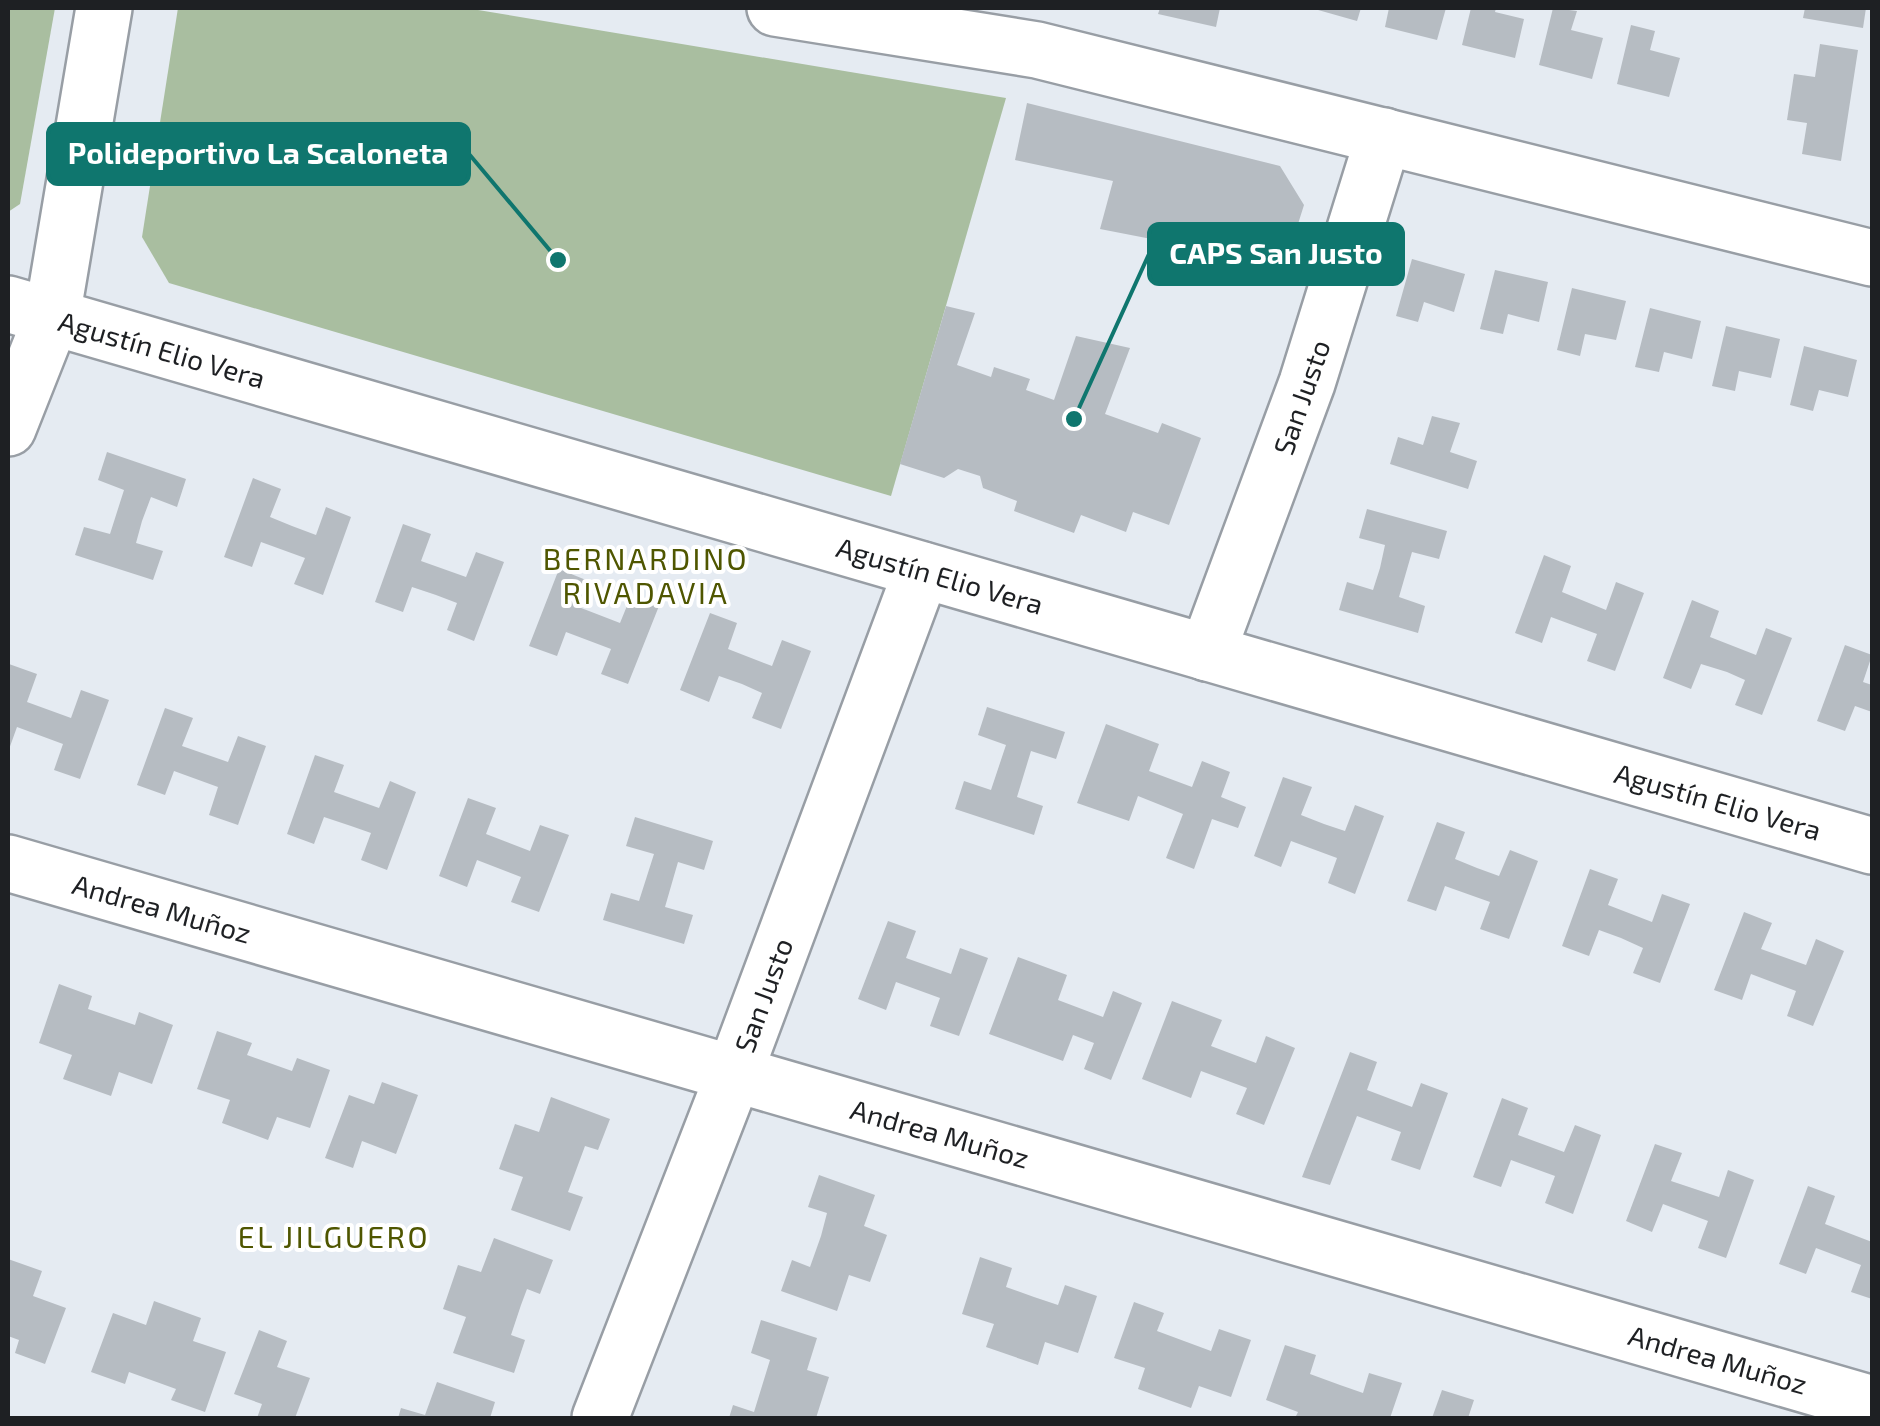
<svg xmlns="http://www.w3.org/2000/svg" width="1880" height="1426" font-family="'Exo 2',sans-serif">
<rect width="100%" height="100%" fill="#e5ebf2"/>
<g fill="#a9bea0">
<polygon points="8,8 55,8 20,204 8,212"/>
<polygon points="178,8 466,8 1006,98 891,496 169,283 142,237"/>
</g>
<g fill="#b6bcc2">
<polygon points="1160,8 1220,8 1216,27 1158,14"/>
<polygon points="1311,8 1361,8 1357,21"/>
<polygon points="1389,8 1446,8 1437,40 1385,27"/>
<polygon points="1471,8 1496,8 1495,12 1524,19 1515,58 1462,45"/>
<polygon points="1553,8 1577,11 1571,30 1603,38 1592,79 1539,65"/>
<polygon points="1805,8 1866,8 1863,28 1803,18"/>
<polygon points="1631,25 1655,31 1650,50 1680,58 1669,97 1617,84"/>
<polygon points="1820,44 1858,50 1841,161 1802,154 1807,123 1787,120 1794,74 1815,77"/>
<polygon points="1027,103 1280,166 1304,205 1285,265 1100,229 1113,181 1015,160"/>
<polygon points="1412,259 1465,274 1454,312 1424,302 1418,322 1396,316"/>
<polygon points="1495,270 1548,282 1539,322 1508,314 1503,334 1480,329"/>
<polygon points="1572,288 1626,301 1616,340 1585,334 1580,356 1557,350"/>
<polygon points="946,306 975,313 957,365 991,377 994,367 1030,379 1026,390 1054,400 1076,336 1130,348 1105,414 1158,433 1162,423 1201,438 1169,525 1133,512 1126,532 1081,515 1074,533 1014,511 1017,501 983,488 980,476 958,469 944,478 900,464"/>
<polygon points="1650,308 1701,321 1692,359 1664,352 1659,372 1635,367"/>
<polygon points="1726,326 1780,339 1771,378 1739,371 1735,391 1712,386"/>
<polygon points="1804,346 1857,360 1848,397 1819,390 1813,411 1790,405"/>
<polygon points="1432,416 1460,423 1450,452 1477,461 1468,489 1390,464 1398,437 1423,445"/>
<polygon points="107,452 186,479 177,507 151,497 142,521 136,543 163,551 153,580 75,555 84,527 110,534 124,490 98,480"/>
<polygon points="253,478 281,489 270,517 292,526 316,535 326,507 351,517 323,595 294,584 305,558 261,542 252,567 224,557"/>
<polygon points="1367,509 1447,531 1439,559 1412,552 1399,597 1425,606 1418,633 1339,610 1347,582 1373,590 1380,568 1385,545 1359,538"/>
<polygon points="403,524 431,534 421,561 466,577 476,552 504,562 474,641 447,630 457,603 436,595 412,587 403,612 375,602"/>
<polygon points="1544,555 1571,566 1562,592 1606,610 1616,582 1644,593 1615,671 1587,661 1597,634 1551,617 1542,643 1515,633"/>
<polygon points="559,569 586,580 576,606 620,623 631,596 659,606 628,684 601,674 611,649 566,632 557,656 529,646"/>
<polygon points="1692,600 1719,611 1710,637 1756,655 1766,628 1792,638 1762,715 1735,705 1745,680 1727,672 1701,664 1691,689 1663,678"/>
<polygon points="710,613 737,623 728,649 772,666 782,640 811,651 781,729 752,718 762,693 742,684 719,676 709,702 680,690"/>
<polygon points="1845,645 1872,655 1863,682 1872,685 1872,712 1855,706 1845,731 1817,721"/>
<polygon points="9,664 37,674 27,702 71,718 81,690 109,700 80,779 54,770 63,744 17,727 8,752"/>
<polygon points="987,707 1065,732 1056,759 1031,751 1017,797 1043,806 1034,835 955,809 964,781 991,790 1006,745 978,735"/>
<polygon points="165,708 193,718 182,746 228,762 238,736 266,746 238,825 209,815 218,787 174,771 165,795 137,785"/>
<polygon points="1106,724 1159,744 1149,771 1192,787 1202,761 1230,772 1221,797 1246,807 1238,828 1212,819 1194,869 1166,858 1183,814 1138,796 1129,821 1077,803"/>
<polygon points="315,755 344,765 334,792 379,808 390,781 416,792 387,870 361,860 371,833 351,826 324,817 314,844 287,834"/>
<polygon points="1283,777 1312,787 1301,815 1324,824 1345,831 1355,805 1384,816 1355,894 1328,883 1337,858 1291,841 1281,867 1254,856"/>
<polygon points="468,798 496,808 486,834 530,851 540,825 569,835 539,912 511,902 521,877 477,860 467,887 439,876"/>
<polygon points="635,817 713,841 704,870 678,862 665,907 693,915 684,944 603,920 611,893 639,901 654,854 626,846"/>
<polygon points="1437,822 1465,832 1455,859 1477,868 1499,876 1510,850 1538,861 1509,939 1480,929 1490,902 1445,886 1436,911 1407,901"/>
<polygon points="1590,869 1618,879 1608,905 1652,922 1662,894 1690,904 1660,983 1633,973 1643,948 1621,938 1599,930 1589,956 1562,946"/>
<polygon points="1744,912 1772,923 1761,949 1806,965 1816,939 1844,951 1813,1026 1787,1016 1796,991 1751,974 1742,1000 1714,990"/>
<polygon points="888,921 916,931 906,958 951,974 960,948 988,958 959,1036 930,1026 940,998 896,982 886,1010 858,999"/>
<polygon points="1018,957 1067,975 1058,1000 1103,1017 1113,991 1142,1003 1111,1080 1084,1069 1094,1043 1073,1035 1063,1061 989,1034"/>
<polygon points="59,984 92,996 88,1009 135,1025 139,1012 173,1025 152,1084 119,1072 111,1096 63,1079 72,1055 39,1043"/>
<polygon points="1172,1001 1222,1020 1211,1046 1256,1063 1266,1036 1295,1048 1264,1125 1236,1114 1247,1088 1201,1071 1191,1098 1142,1079"/>
<polygon points="217,1031 252,1043 247,1055 292,1071 297,1058 330,1070 310,1128 277,1117 268,1140 222,1123 230,1100 197,1089"/>
<polygon points="1350,1052 1377,1062 1367,1090 1412,1107 1421,1083 1448,1093 1420,1170 1391,1160 1401,1132 1357,1116 1330,1185 1302,1177"/>
<polygon points="382,1082 418,1095 396,1154 362,1141 353,1168 325,1158 349,1095 374,1104"/>
<polygon points="551,1097 610,1119 598,1150 585,1146 568,1192 583,1197 570,1231 511,1210 523,1177 499,1169 515,1124 539,1132"/>
<polygon points="1502,1098 1528,1108 1518,1135 1564,1152 1575,1125 1601,1135 1573,1214 1545,1203 1555,1176 1511,1160 1501,1187 1473,1177"/>
<polygon points="1655,1144 1682,1153 1671,1181 1719,1197 1728,1170 1754,1180 1726,1258 1698,1248 1708,1221 1663,1204 1652,1232 1626,1221"/>
<polygon points="819,1175 875,1195 864,1226 887,1235 870,1282 849,1275 837,1311 781,1291 792,1260 810,1267 821,1236 827,1213 808,1207"/>
<polygon points="1808,1186 1835,1196 1825,1224 1872,1242 1872,1299 1851,1292 1861,1265 1816,1248 1806,1274 1779,1264"/>
<polygon points="494,1238 553,1260 540,1294 527,1289 521,1305 511,1335 525,1340 514,1373 453,1353 466,1317 443,1309 458,1265 481,1272"/>
<polygon points="980,1257 1012,1268 1006,1287 1034,1297 1058,1305 1065,1285 1097,1296 1078,1353 1045,1342 1038,1365 986,1347 994,1324 962,1314"/>
<polygon points="8,1259 42,1271 33,1296 66,1308 45,1364 15,1353 19,1340 8,1336"/>
<polygon points="154,1301 201,1318 193,1341 226,1352 205,1412 171,1400 176,1389 129,1372 125,1384 91,1372 113,1313 146,1325"/>
<polygon points="1134,1302 1164,1313 1157,1331 1211,1351 1219,1329 1251,1340 1231,1397 1199,1386 1191,1408 1138,1389 1145,1368 1114,1358"/>
<polygon points="761,1320 817,1338 807,1370 829,1377 816,1418 729,1418 733,1405 754,1412 770,1360 751,1353"/>
<polygon points="259,1330 287,1341 277,1367 310,1378 295,1418 257,1418 262,1404 234,1394"/>
<polygon points="1285,1345 1316,1355 1310,1374 1340,1385 1363,1393 1369,1373 1402,1383 1390,1418 1295,1418 1298,1412 1266,1400"/>
<polygon points="437,1382 495,1402 490,1418 398,1418 401,1408 425,1415"/>
<polygon points="1442,1390 1474,1400 1468,1418 1432,1418"/>
</g>
<g fill="none" stroke-linecap="round" stroke-linejoin="round">
<g stroke="#989ea5" stroke-width="60">
<g id="minor">
<polyline points="775,8 1037,50 1872,258"/>
<polyline points="8,304 1872,846"/>
<polyline points="8,428 52,317 104,8"/>
<polyline points="1207,653 1307,383 1384,136"/>
<polyline points="8,863 1872,1404"/>
<polyline points="600,1418 734,1074 922,570"/>
</g>
</g>
<use href="#minor" stroke="#fff" stroke-width="55"/>
</g>
<g text-anchor="middle" dominant-baseline="central" stroke-width="8" stroke-linejoin="round" paint-order="stroke">
<g font-size="28" fill="#1e2023" stroke="#fff">
<text transform="translate(162 349) rotate(16)">Agustín Elio Vera</text>
<text transform="translate(1301 397) rotate(-71)">San Justo</text>
<text transform="translate(940 575) rotate(16)">Agustín Elio Vera</text>
<text transform="translate(1718 801) rotate(16)">Agustín Elio Vera</text>
<text transform="translate(162 908) rotate(16)">Andrea Muñoz</text>
<text transform="translate(763 995) rotate(-70)">San Justo</text>
<text transform="translate(940 1133) rotate(16)">Andrea Muñoz</text>
<text transform="translate(1718 1359) rotate(16)">Andrea Muñoz</text>
</g>
<g font-size="30" letter-spacing="2.5" fill="#4f5600" stroke="#fff">
<text x="646" y="558">BERNARDINO<tspan x="646" dy="34">RIVADAVIA</tspan></text>
<text x="334" y="1236">EL JILGUERO</text>
</g>
</g>
<path fill="none" stroke="#0f766e" stroke-width="4" d="M558 260L469 154M1074 419L1149 254"/>
<g fill="#0f766e" stroke="#fff" stroke-width="4">
<circle cx="558" cy="260" r="10"/>
<circle cx="1074" cy="419" r="10"/>
</g>
<g fill="#0f766e" stroke="#0f766e" stroke-width="4">
<rect x="48" y="124" width="421" height="60" rx="10"/>
<rect x="1149" y="224" width="254" height="60" rx="10"/>
</g>
<g font-size="30" text-anchor="middle" font-weight="bold" fill="#fff">
<text x="258" y="164">Polideportivo La Scaloneta</text>
<text x="1276" y="264">CAPS San Justo</text>
</g>
<rect width="1880" height="1426" fill="none" stroke="#1e2023" stroke-width="20"/>
</svg>
